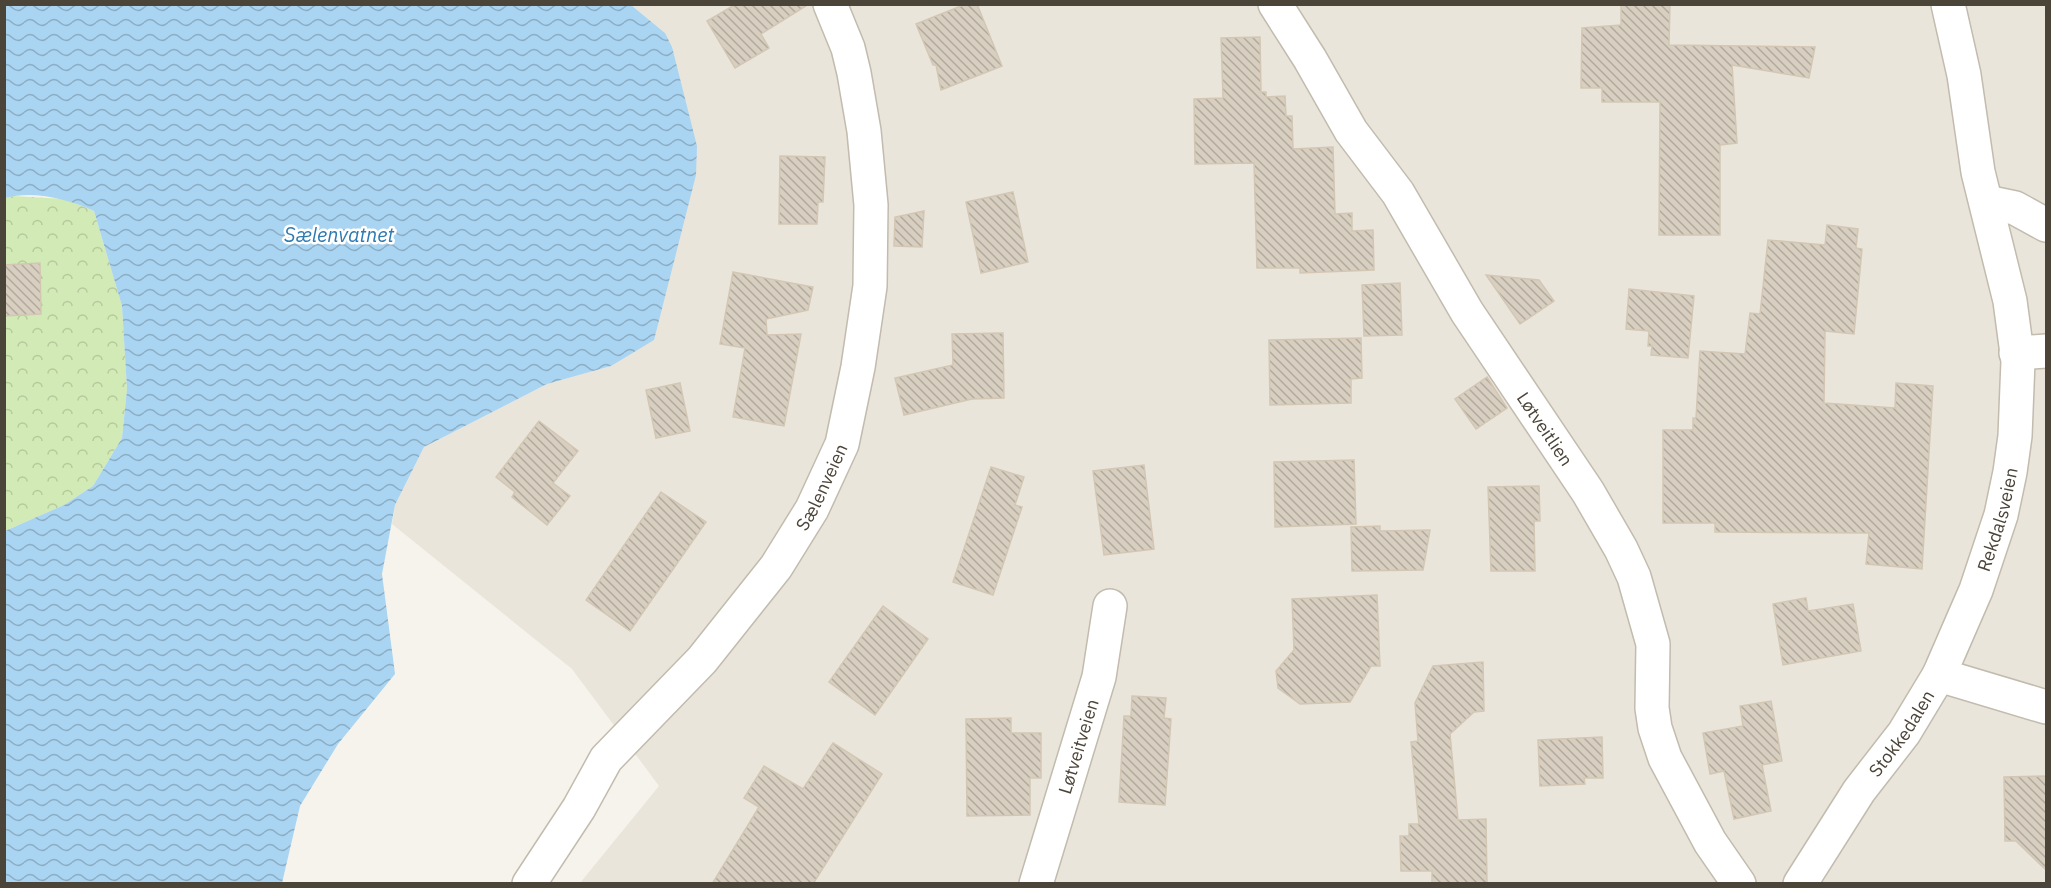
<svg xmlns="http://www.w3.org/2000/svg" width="2051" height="888" font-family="'IBM Plex Sans',sans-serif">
<defs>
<pattern id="forest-crowns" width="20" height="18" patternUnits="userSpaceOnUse" patternTransform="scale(1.5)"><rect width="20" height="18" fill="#d2eab5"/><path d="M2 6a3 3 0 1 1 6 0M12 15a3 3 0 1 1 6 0" fill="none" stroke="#b6ca9c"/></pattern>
<pattern id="water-waves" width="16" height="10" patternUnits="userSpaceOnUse" patternTransform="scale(1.5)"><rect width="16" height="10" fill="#a9d4f2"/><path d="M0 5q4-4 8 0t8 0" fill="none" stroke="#8caec5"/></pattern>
<pattern id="building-back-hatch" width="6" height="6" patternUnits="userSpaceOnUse" patternTransform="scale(1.5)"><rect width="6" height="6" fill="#d8cfc1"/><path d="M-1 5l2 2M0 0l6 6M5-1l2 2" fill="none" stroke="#b1aa9e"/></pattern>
</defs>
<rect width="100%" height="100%" fill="#f6f3ec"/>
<polygon fill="#eae5da" points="631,5 2046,5 2046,883 580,883 659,786 572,669 392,524 395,505 424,447 547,384 611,366 665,33"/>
<polygon fill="url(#forest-crowns)" points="13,196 65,199 94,211 122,306 127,389 122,438 93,486 64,505 5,531 5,198"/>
<path fill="url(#water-waves)" d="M5,4L631,5L665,33L672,47L697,146L696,175L654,340L611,366L547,384L424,447L395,505L382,574L395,674L338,744L300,806L282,883H5V531L64,505L93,486L122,438L127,389L122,306L94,211C68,199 33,190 5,198Z"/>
<g fill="url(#building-back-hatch)" stroke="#d3c7b4" stroke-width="1.5">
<polygon points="736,4 809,4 761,34 769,48 735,68 707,21"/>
<polygon points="966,4 977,4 1002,66 941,90 936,65 933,65 916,24"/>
<polygon points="1621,4 1670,4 1669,45 1815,47 1809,78 1732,65 1737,143 1720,145 1720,235 1659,235 1660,102 1602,102 1602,88 1581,88 1582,28 1621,25"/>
<polygon points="1260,37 1261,92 1266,92 1266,97 1285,96 1286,116 1292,116 1293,149 1333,147 1335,214 1352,213 1352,231 1373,230 1374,270 1300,273 1300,268 1257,268 1254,163 1195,164 1194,99 1223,98 1221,38"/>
<polygon points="780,156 825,157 823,202 818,202 817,224 779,224"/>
<polygon points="1013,192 1028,262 981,273 966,202"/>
<polygon points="924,211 922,247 894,246 895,217"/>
<polygon points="1827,225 1858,229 1856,248 1862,249 1854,334 1825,331 1824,403 1895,408 1896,383 1933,386 1922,569 1866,564 1869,533 1715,532 1715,523 1663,523 1663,430 1693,430 1693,418 1696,418 1700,351 1745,354 1750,313 1760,314 1768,240 1825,245"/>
<polygon points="40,263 41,314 4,316 4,265"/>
<polygon points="733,272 813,287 808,310 766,319 767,335 801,334 784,426 733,417 745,348 720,344"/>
<polygon points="1486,275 1539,280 1554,301 1520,324"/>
<polygon points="1400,283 1402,335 1364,336 1362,285"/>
<polygon points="1629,289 1694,296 1688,358 1651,355 1652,346 1648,346 1649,331 1626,329"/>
<polygon points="1003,333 1004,398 972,399 904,415 895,378 953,365 952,334"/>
<polygon points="1361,338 1362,378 1351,379 1351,403 1270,405 1269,340"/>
<polygon points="1487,377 1507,408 1476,429 1455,399"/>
<polygon points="680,383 690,431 656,438 646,390"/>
<polygon points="539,421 578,451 553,483 570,496 547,525 512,497 515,492 496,477"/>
<polygon points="1354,460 1356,524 1275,527 1274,462"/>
<polygon points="1144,465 1154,549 1104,555 1093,471"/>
<polygon points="991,467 1024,477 1015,505 1022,507 993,595 953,582"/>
<polygon points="1539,486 1540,521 1534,521 1535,571 1491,571 1488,487"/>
<polygon points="661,492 706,522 630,631 586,600"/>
<polygon points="1380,526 1380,531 1430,530 1423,570 1352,571 1351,527"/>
<polygon points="1377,595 1380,666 1371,666 1350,702 1300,704 1278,688 1276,671 1294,650 1292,599"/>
<polygon points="1806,598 1808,611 1853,604 1861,651 1783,665 1773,604"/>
<polygon points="883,606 928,639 875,715 829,682"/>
<polygon points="1483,662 1484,711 1474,712 1450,734 1458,820 1486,819 1487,884 1432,884 1432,871 1401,871 1400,836 1409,836 1409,824 1419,824 1411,742 1418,741 1415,703 1433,666"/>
<polygon points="1132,696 1166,698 1164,718 1171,719 1165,805 1119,802 1124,716 1131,716"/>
<polygon points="1771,701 1782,761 1762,765 1771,811 1734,819 1724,771 1710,774 1703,733 1743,726 1740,706"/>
<polygon points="1011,718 1011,733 1041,733 1041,778 1030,778 1030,815 967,816 966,719"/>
<polygon points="1602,737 1603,778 1584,778 1585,784 1540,786 1538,740"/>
<polygon points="833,743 882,774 813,884 712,884 759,807 744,798 764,766 803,789"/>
<polygon points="2046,776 2046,870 2016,841 2005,841 2004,777"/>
</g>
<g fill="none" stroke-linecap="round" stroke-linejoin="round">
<g stroke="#c2bbae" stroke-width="36">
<g id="minor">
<path id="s1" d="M1275,4L1310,59L1351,131L1398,193L1467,312L1588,492L1621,549L1634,577L1653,644L1652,708L1655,728L1665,758L1710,842L1739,884"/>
<polyline points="1986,202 2015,208 2046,225"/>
<polyline points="2016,353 2046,351"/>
<polyline points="1939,675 2046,707"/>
<path id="s2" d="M1036,884L1099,677L1110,606"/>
<path id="s3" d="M1800,884L1859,791L1904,733L1939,675L1976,590L2001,515L2010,472L2015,436L2018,361L2010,301L1978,172L1964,75L1948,4"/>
</g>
</g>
<g stroke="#c2bbae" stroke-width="36">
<g id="tertiary">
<path id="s4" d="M529,884L579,808L606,759L702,660L776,567L812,509L842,444L858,367L870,286L871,205L864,131L854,73L848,48L830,4"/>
</g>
</g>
<use href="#minor" stroke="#fff" stroke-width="33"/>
<use href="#tertiary" stroke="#fff" stroke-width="33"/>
</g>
<g text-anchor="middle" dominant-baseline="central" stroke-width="5" stroke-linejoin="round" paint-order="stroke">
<g font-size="18" fill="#4b4439" stroke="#fff">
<text stroke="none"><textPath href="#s1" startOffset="504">Løtveitlien</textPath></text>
<text stroke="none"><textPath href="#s4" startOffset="496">Sælenveien</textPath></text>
<text stroke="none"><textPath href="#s3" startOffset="418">Rekdalsveien</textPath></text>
<text stroke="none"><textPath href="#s3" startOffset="182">Stokkedalen</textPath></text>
<text stroke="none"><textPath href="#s2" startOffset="144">Løtveitveien</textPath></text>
</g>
<g font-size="20" font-style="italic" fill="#2e7ab2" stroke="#fff">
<text x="339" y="234">Sælenvatnet</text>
</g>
</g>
<rect width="2051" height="888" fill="none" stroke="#4b4439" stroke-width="12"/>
</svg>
